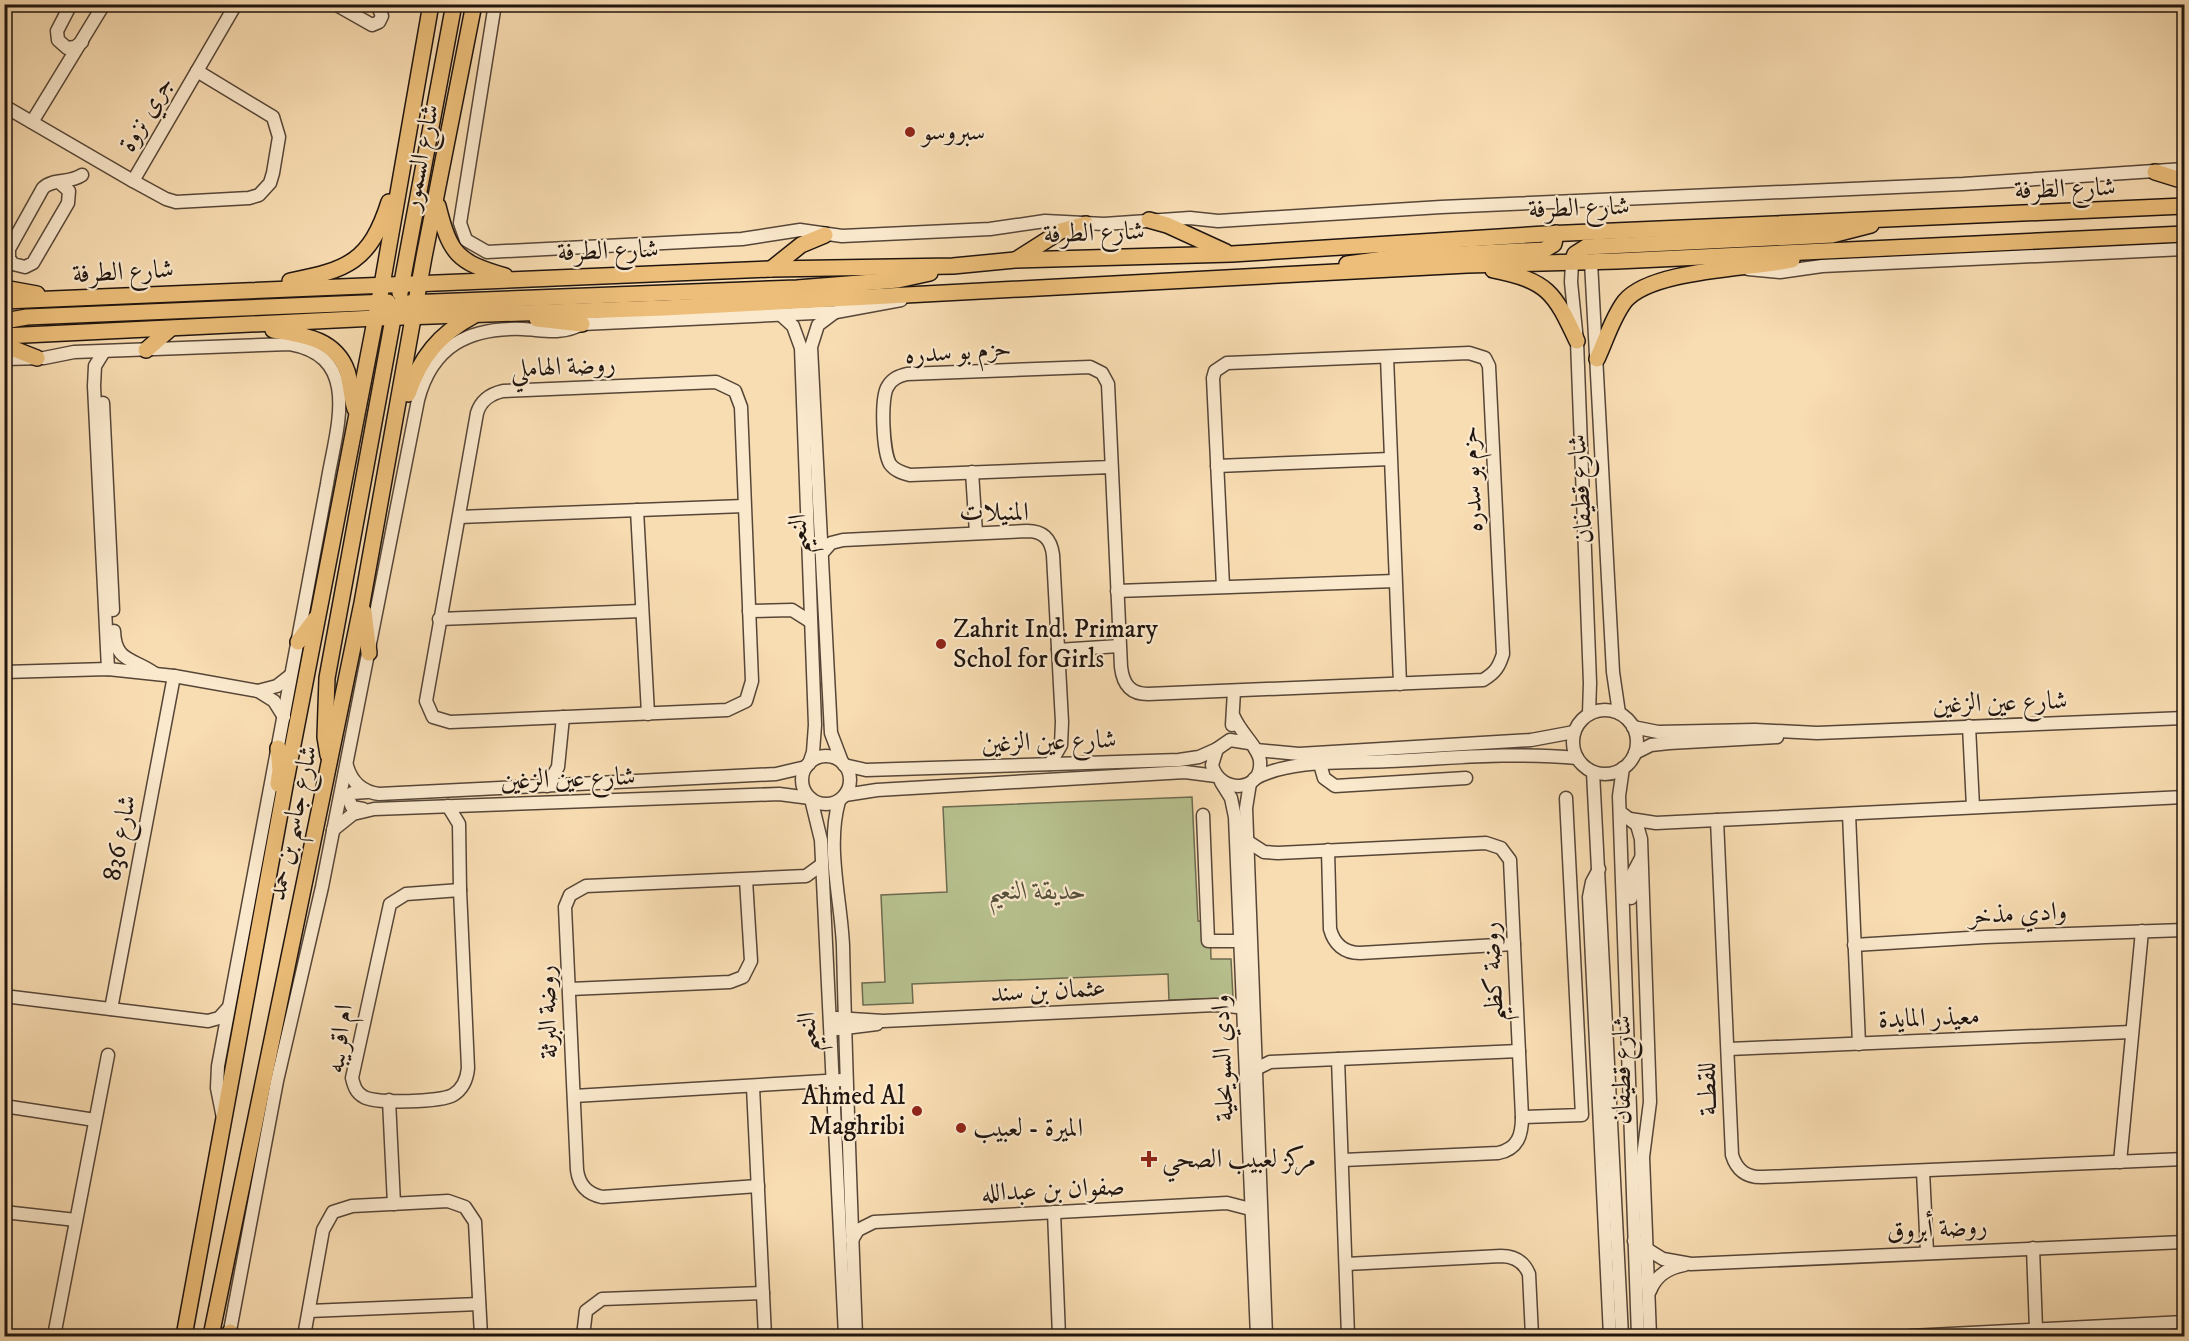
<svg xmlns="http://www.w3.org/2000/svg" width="2189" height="1341" font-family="'IM FELL DW Pica',Amiri,serif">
<rect width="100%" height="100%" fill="#f9ddb2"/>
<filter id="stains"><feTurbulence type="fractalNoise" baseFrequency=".00333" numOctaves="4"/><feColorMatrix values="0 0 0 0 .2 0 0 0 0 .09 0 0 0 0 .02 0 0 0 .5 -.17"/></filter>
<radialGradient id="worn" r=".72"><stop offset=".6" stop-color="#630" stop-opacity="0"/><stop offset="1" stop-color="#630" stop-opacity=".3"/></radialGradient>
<polygon fill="#b8c290" stroke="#6c6b50" stroke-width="1.5" points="1192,797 1198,921 1210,921 1211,959 1231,959 1233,998 1169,1000 1168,974 912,984 913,1003 863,1005 862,983 885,982 881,895 947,892 943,807"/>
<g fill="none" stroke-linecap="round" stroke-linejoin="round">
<g stroke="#564638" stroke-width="15">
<g id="minor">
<polyline points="71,4 57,31 58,40 67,48 75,47 82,42"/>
<polyline points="335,4 372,25 379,22 382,16 377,4"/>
<polyline points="495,4 460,223 466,240 487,252 742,239 800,230 842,236 990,229 1045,221 1104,224 1190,218 1218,221 1441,207 1963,184 2184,169"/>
<polyline points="4,106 133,181 236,4"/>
<polyline points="32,122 104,4"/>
<polyline points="133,181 166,199 176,202 249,198 259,195 270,183 273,173 279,137 273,117 197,71"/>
<path d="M60,183L69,191L68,203L33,263L25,267L13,264L9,258V249L43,188C53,178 69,184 82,175"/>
<polyline points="1572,262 1571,282 1577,341 1590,683 1589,714"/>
<polyline points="1591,262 1613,672 1619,713"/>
<polyline points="1748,269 1780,272 1822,266 2184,249"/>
<polyline points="834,313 818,325 811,347 831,733 842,762"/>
<polyline points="781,315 793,326 801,348 815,725 813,752 809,764"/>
<polyline points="103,353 95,366 94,386 108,669"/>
<polyline points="1387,357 1400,684"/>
<path d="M4,359L44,358L74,352L290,344C364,357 335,432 327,484L218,1066L217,1088L223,1118"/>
<path d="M716,382L735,391L741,407L752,681L746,701L727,710L450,722L433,717L426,701L477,413C481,400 490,394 503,391Z"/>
<polyline points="103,403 113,610"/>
<polyline points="1217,466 1390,459"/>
<path d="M1111,467L910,475C903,473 895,471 890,464C883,452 880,397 888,386C893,378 899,376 907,374L1090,367L1102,373L1108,384L1121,667C1123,684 1130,694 1148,694L1483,680C1495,673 1499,667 1503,654L1489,366L1485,358L1469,353L1227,363L1215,371L1213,378L1223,586"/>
<polyline points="972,472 976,533"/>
<polyline points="637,510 648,714"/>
<polyline points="459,517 744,506"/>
<path d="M823,552L831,543L843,540L1027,531C1043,531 1051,539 1053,555L1062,722L1061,745L1050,764"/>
<polyline points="1117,591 1395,581"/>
<polyline points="749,611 792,610 811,622"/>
<polyline points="439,619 641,611"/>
<path d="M114,631C115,662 133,658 154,673"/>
<polyline points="1058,650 1119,646"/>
<polyline points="4,672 108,669 174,676 258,691 274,701 284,717"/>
<polyline points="258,691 277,686 291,675"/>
<circle cx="1605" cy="742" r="32"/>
<path d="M1234,717C1240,732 1259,748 1260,761C1263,793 1219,794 1212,765L1217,749L1230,740L1249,743"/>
<polyline points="1232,725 1234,691"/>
<polyline points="1969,726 1973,807"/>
<polyline points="1633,727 1658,732 1755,730 1817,733 2184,718"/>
<polyline points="1256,750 1299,754 1531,740 1574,732"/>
<polyline points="1635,753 1651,745 1669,743 1777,737"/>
<circle cx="826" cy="780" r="24"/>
<polyline points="1320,764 1324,778 1335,786 1466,778"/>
<polyline points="844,765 866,770 1179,760 1199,757 1217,749"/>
<path d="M347,766C352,783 363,792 379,794L776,774L806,767"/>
<polyline points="1623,768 1619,796 1638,1336"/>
<polyline points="1593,772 1622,1336"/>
<path d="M1254,779C1289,759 1349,763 1389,761C1452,758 1514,752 1577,758"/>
<polyline points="1221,782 1231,798 1235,817 1257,1336"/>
<polyline points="1250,783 1246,808 1266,1336"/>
<polyline points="547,786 558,767 563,717"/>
<polyline points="845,795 877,790 1185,772 1216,776"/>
<path d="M2184,797L1717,820L1732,1155C1737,1171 1747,1178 1764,1177L2184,1159"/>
<polyline points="811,799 821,840 845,1336"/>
<path d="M839,801C826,847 841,899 843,946C846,1076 851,1206 856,1336"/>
<polyline points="448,806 459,824 460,890"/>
<polyline points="363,809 352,807 348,798 352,793 367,792"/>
<polyline points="1620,812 1637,825 1641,839 1650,1102 1643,1157 1650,1336"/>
<polyline points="1849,814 1859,1044"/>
<polyline points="1203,815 1208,941 1240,941"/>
<polyline points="1630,819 1656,823 1717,820"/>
<polyline points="333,830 353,814 374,809 779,794 810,798"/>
<path d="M1247,841L1264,852L1278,853L1486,843L1501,848L1510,860L1522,1117C1522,1135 1518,1149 1498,1153L1343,1160"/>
<path d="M1328,850L1330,929C1334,944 1344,953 1360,953L1514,944"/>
<polyline points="1599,869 1592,882 1589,897 1610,1336"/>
<path d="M460,890L468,1068C467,1079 463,1089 453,1095C441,1102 376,1104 364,1097C356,1093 354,1086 352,1078L390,904L406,894Z"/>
<polyline points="1631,898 1632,875 1641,858"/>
<polyline points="1854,945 1985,937 2184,930"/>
<polyline points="570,989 730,982 743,977 751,961 746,880"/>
<polyline points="4,996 208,1021 219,1018 228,1008"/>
<polyline points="111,1009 174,676"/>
<polyline points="836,1018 883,1021 1215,1005 1249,1008"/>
<polyline points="837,1029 877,1024"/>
<polyline points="1729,1049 2131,1032"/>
<polyline points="1338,1059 1348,1336"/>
<polyline points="1249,1068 1260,1067 1270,1062 1519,1051"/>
<polyline points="753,1087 765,1336"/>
<polyline points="574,1096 842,1080"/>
<polyline points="389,1100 394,1204"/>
<polyline points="4,1106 95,1120"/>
<polyline points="1522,1117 1582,1115 1566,798"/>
<polyline points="2120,1162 2142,931"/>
<polyline points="1923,1171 1927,1252"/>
<path d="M758,1186L602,1197C587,1194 579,1185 577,1170L565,907L570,895L586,886L806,876L821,865"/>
<polyline points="4,1212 76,1220"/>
<polyline points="1054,1212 1059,1336"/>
<polyline points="852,1240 858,1230 874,1222 1227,1203 1258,1211"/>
<polyline points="1634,1241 1663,1259 1691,1264 2184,1242"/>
<polyline points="2033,1248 2036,1329"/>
<path d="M1346,1264L1501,1256C1515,1256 1524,1262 1529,1274L1532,1336"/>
<path d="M1650,1291C1656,1275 1668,1268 1684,1265"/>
<polyline points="309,1311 479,1304"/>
<polyline points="54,1336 108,1055"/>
<path d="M229,1336L277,1081L322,887L418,400C432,346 469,327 523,329C544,330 562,335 582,324L836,312L901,300"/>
<polyline points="304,1336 323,1230 333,1212 352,1206 448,1201 465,1207 475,1222 481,1336"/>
<polyline points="583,1336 586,1311 602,1299 763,1293"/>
<polyline points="1910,1336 2184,1322"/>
</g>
</g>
<g stroke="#1f140f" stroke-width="18">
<g id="major">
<polyline points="2155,172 2184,181"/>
<path d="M438,206C450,254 457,262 505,276"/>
<polyline points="1149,220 1167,225 1226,252"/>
<polyline points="1017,259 1061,231 1086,224"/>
<polyline points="1572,262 1575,254 1586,247 1832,235 1871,225"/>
<polyline points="1347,264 1398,257 1544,250 1554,244 1556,233"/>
<polyline points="771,269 801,245 825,235"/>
<path d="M1493,270C1548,281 1554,292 1577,341"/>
<path d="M290,281C347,270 370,262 389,202"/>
<polyline points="4,288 37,294"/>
<polyline points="400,293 454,4"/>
<polyline points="4,301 771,269 953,266 1015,260 1232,254 1545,234 2184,206"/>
<polyline points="376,318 386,310 406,303 797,288 898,280 930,273"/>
<polyline points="537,319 582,324"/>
<polyline points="4,321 27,317 388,302"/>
<path d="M273,330C302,335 335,338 347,371C351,384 351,397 355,409"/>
<polyline points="4,336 376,318 664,308 1467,265 1617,261 2184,234"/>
<polyline points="4,345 37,358"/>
<polyline points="146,350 170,329"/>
<path d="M1597,359C1606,340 1612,318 1625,301C1652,269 1750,269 1792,260"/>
<path d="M408,394C420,358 439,334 473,316"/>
<polyline points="364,612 369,653"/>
<polyline points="298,642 316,618"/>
<polyline points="278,748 280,770 278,784"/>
<polyline points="328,755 325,737 327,678 395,308"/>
<polyline points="184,1336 285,786 382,285 431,4"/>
<polyline points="211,1336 362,603 424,257 474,4"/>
<polyline points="228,1336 230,1332"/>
</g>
</g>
<use href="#minor" stroke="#fbe9cd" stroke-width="12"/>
<use href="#major" stroke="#ecbe79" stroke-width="15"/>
</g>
<g fill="#8f2418" stroke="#fbe9cd" stroke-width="2">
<circle cx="910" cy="132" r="6"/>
<circle cx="941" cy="644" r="6"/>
<circle cx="917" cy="1111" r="6"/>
<circle cx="961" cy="1128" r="6"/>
<path d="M1146 1150h6v6h6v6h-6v6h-6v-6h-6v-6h6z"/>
</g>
<g text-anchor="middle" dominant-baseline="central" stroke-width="4.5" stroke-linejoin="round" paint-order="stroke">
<g font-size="26" fill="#1f140f" stroke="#fbe9cd">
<text transform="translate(146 114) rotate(-60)">جري نزوة</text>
<text transform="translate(421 157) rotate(-79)">شارع السمور</text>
<text transform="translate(2065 189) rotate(-2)">شارع الطرفة</text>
<text transform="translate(1579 208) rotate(-2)">شارع الطرفة</text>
<text transform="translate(1094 233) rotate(-2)">شارع الطرفة</text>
<text transform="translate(608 251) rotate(-2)">شارع الطرفة</text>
<text transform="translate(123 272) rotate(-3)">شارع الطرفة</text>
<text transform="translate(958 352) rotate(-4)">حزم بو سدره</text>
<text transform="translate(563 367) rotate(-3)">روضة الهاملي</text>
<text transform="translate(1472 479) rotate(-93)">حزم بو سدره</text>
<text transform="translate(1581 489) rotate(-94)">شارع قطيفان</text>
<text x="994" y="512">المنيلات</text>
<text transform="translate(799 534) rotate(-93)">النعيم</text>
<text transform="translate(2000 703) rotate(-2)">شارع عين الزغين</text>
<text transform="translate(1049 742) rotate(-2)">شارع عين الزغين</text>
<text transform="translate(568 779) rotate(-2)">شارع عين الزغين</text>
<text transform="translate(293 823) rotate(-78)">شارع جاسم بن حمد</text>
<text transform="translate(120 838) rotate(-79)">شارع 836</text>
<text transform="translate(2018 914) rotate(-3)">وادي مذخر</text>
<text transform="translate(1493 972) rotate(-93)">روضة كظيم</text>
<text transform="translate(1048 991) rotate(-3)">عثمان بن سند</text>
<text transform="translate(548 1012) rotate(-92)">روضة البرثة</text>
<text transform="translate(1929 1018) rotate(-2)">معيذر المايدة</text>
<text transform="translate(808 1032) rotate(-93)">النعيم</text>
<text transform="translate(340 1039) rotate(-82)">ام اقريبه</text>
<text transform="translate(1223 1058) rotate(-92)">وادي السويحلية</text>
<text transform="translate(1622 1070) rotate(-90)">شارع قطيفان</text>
<text transform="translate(1708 1089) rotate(-92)">للقطــة</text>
<text transform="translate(1053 1190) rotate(-3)">صفوان بن عبدالله</text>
<text transform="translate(1937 1229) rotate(-3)">روضة أبروق</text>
</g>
<g font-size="26" fill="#1f140f" stroke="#fbe9cd" text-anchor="start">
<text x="922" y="132">سبروسو</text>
<text x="953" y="629">Zahrit Ind. Primary<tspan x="953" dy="30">Schol for Girls</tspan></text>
<text x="905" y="1096" text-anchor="end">Ahmed Al<tspan x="905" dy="30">Maghribi</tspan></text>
<text x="973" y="1128">الميرة - لعبيب</text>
<text x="1162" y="1159">مركز لعبيب الصحي</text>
</g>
<g font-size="26" font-style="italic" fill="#55513c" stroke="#fbe9cd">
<text x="1037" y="891">حديقة النعيم</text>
</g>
</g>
<rect width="2189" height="1341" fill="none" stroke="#f9ddb2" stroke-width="24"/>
<rect x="6" y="6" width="2177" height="1329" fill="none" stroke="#1f140f" stroke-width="3"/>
<rect x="12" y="12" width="2165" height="1317" fill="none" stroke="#1f140f" stroke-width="1.5"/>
<rect width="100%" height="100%" filter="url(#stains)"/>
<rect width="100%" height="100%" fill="url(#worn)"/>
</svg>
